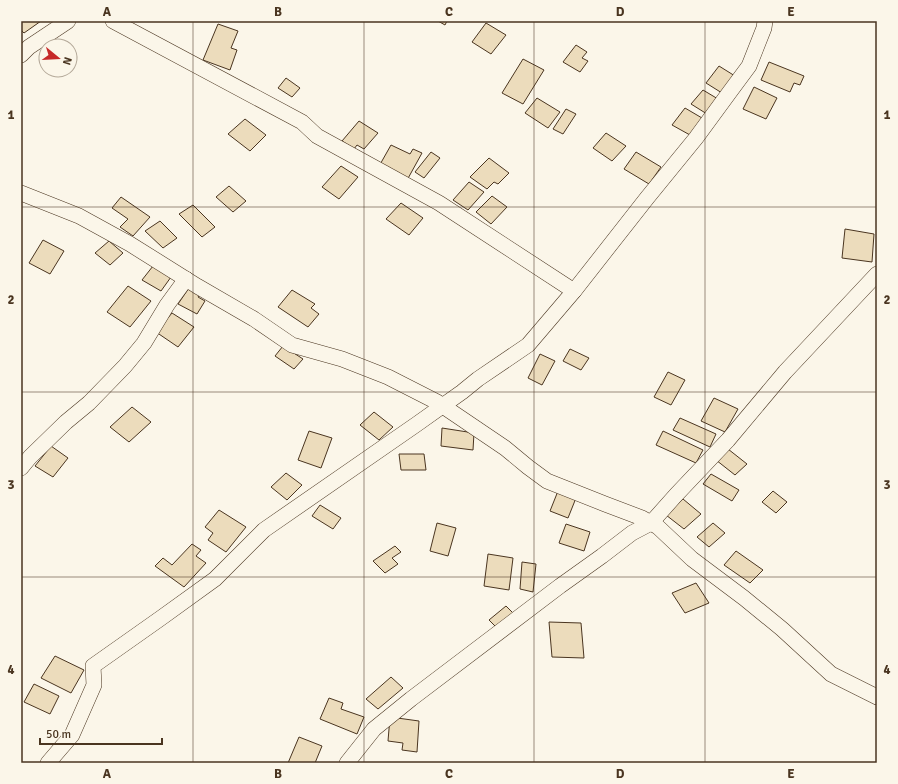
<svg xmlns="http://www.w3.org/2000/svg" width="898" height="784" font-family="Signika,sans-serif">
<rect width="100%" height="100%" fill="#fbf6e9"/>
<g fill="#ecdcbc" stroke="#4a3520">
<polygon points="21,21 41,21 24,33 21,30"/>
<polygon points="438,21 447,21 445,25"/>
<polygon points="486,23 506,35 491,54 472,42"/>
<polygon points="218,24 238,31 231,48 237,50 230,70 203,60"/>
<polygon points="576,45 587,52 582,58 588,61 580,72 563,62"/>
<polygon points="523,59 544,70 523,104 502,93"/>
<polygon points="769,62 804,76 800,85 794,83 790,92 761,80"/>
<polygon points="719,66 735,76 722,93 706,83"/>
<polygon points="286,78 300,88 292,97 278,88"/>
<polygon points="754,87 777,98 766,119 743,109"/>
<polygon points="703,90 718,99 707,114 691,104"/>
<polygon points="537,98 560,112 548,128 525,113"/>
<polygon points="685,108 702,118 690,135 672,125"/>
<polygon points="566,109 576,114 563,134 553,129"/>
<polygon points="245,119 266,135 250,151 228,134"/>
<polygon points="359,121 378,133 364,149 357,145 354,149 342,141"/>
<polygon points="606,133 626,146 612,161 593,148"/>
<polygon points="391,145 410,154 413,149 422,153 406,182 378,168"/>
<polygon points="431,152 440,158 424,178 415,172"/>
<polygon points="636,152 661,167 649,184 624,169"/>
<polygon points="489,158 509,173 498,184 494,182 487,189 470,177"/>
<polygon points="341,166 358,177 339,199 322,187"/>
<polygon points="469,182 484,192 468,210 453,200"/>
<polygon points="229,186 246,201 233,212 216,197"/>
<polygon points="492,196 507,207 491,224 476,212"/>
<polygon points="121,197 150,217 133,236 120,227 128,219 112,208"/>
<polygon points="401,203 423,218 409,235 386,219"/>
<polygon points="193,205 215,227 202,237 179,214"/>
<polygon points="160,221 177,238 163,248 145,231"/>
<polygon points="845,229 874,234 872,262 842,258"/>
<polygon points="43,240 64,251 50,274 29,263"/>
<polygon points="109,241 123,253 110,265 95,253"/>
<polygon points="153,266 171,277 161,291 142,280"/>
<polygon points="128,286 151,301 130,327 107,312"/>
<polygon points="189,288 200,294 198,297 205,301 197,314 178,304"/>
<polygon points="292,290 315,304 311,308 319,314 308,327 278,307"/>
<polygon points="172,313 194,327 178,347 156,332"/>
<polygon points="283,346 303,359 294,369 275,356"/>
<polygon points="570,349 589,358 581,370 563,361"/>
<polygon points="540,354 555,361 542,385 528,378"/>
<polygon points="668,372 685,380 671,405 654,397"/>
<polygon points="714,398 738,409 725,432 701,421"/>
<polygon points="132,407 151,422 129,442 110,427"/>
<polygon points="374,412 393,427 379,440 360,425"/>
<polygon points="680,418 716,434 710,447 673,430"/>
<polygon points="442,428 474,433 473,450 441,446"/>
<polygon points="309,431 332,438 321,468 298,460"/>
<polygon points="663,431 703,450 696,463 656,445"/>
<polygon points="51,446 68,458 53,477 35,466"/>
<polygon points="728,449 747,464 735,475 716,460"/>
<polygon points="399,454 424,454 426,470 401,470"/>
<polygon points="286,473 302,485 287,500 271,487"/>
<polygon points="711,474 739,490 732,501 703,484"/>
<polygon points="558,491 576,498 568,518 550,511"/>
<polygon points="773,491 787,502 776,513 762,502"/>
<polygon points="683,499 701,514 684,529 666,515"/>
<polygon points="320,505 341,518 333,529 312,516"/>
<polygon points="219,510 246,527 226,552 208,540 213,533 205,527"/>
<polygon points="437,523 456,528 448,556 430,551"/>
<polygon points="713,523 725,533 709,547 697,537"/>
<polygon points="566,524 590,532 584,551 559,543"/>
<polygon points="192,544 201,550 196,556 206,563 184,587 155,566 163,558 172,565"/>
<polygon points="395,546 401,552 392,558 398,564 385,573 373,561"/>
<polygon points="736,551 763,570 750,583 724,565"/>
<polygon points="488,554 513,558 509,590 484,586"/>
<polygon points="522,562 536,564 533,592 520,589"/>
<polygon points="696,583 709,603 685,613 672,593"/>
<polygon points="506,606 514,614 497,628 489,620"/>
<polygon points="549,622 581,623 584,658 552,657"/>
<polygon points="55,656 84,670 71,693 41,678"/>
<polygon points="391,677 403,688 378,709 366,699"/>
<polygon points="34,684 59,696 50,714 24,702"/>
<polygon points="329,698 343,703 341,709 364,717 357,734 320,719"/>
<polygon points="390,717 419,721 417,752 402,750 403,743 388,741"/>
<polygon points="299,737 322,746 315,763 288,763"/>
</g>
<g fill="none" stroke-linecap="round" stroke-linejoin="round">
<g stroke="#4a3520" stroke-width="16">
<g id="street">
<polyline points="113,21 302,122 317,136 439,203 574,291"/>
<polyline points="21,55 29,47 68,21"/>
<polyline points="21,193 79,216 130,244 197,286 254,319 292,345 342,359 388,377 437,402 505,448 528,467 547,481 605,504 642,518 658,527 692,559 744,598 782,629 831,674 877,697"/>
<polyline points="21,468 30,457 66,422 89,403 125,366 144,343 167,305 186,279"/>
<polyline points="48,763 72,735 94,685 93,666 161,618 215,579 264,530 417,424 462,392 478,379 528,345 574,291 647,198 696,138 729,93 749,66 764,28 765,21"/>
<polyline points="347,763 374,729 411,699 560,586 602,556 632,533 651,523 675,496 728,440 785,372 877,274"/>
</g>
</g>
<use href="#street" stroke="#fbf6e9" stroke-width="15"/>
</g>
<path fill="none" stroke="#4a3520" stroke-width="1" stroke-opacity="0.55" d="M193,21V763M364,21V763M534,21V763M705,21V763M21,207H877M21,392H877M21,577H877"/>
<rect width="898" height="784" fill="none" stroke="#fbf6e9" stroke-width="44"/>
<g transform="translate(58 58) rotate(108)"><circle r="19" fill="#fbf6e9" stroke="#b4a999"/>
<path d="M0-3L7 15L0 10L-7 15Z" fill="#c62828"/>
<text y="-6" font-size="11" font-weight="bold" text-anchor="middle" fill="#4a3520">N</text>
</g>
<path d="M40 738v6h122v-6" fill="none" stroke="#4a3520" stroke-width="2"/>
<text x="46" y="738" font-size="12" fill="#4a3520" stroke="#fbf6e9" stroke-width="3" paint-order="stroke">50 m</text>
<rect x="22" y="22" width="854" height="740" fill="none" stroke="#4a3520" stroke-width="1.5"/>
<g font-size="13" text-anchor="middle" font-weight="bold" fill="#4a3520">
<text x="107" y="16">A</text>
<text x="278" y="16">B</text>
<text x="449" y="16">C</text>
<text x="620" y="16">D</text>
<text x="791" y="16">E</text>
<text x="11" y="119">1</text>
<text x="887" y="119">1</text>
<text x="11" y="304">2</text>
<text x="887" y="304">2</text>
<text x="11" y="489">3</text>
<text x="887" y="489">3</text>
<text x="11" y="674">4</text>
<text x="887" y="674">4</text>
<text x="107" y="778">A</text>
<text x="278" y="778">B</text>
<text x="449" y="778">C</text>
<text x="620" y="778">D</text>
<text x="791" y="778">E</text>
</g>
</svg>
